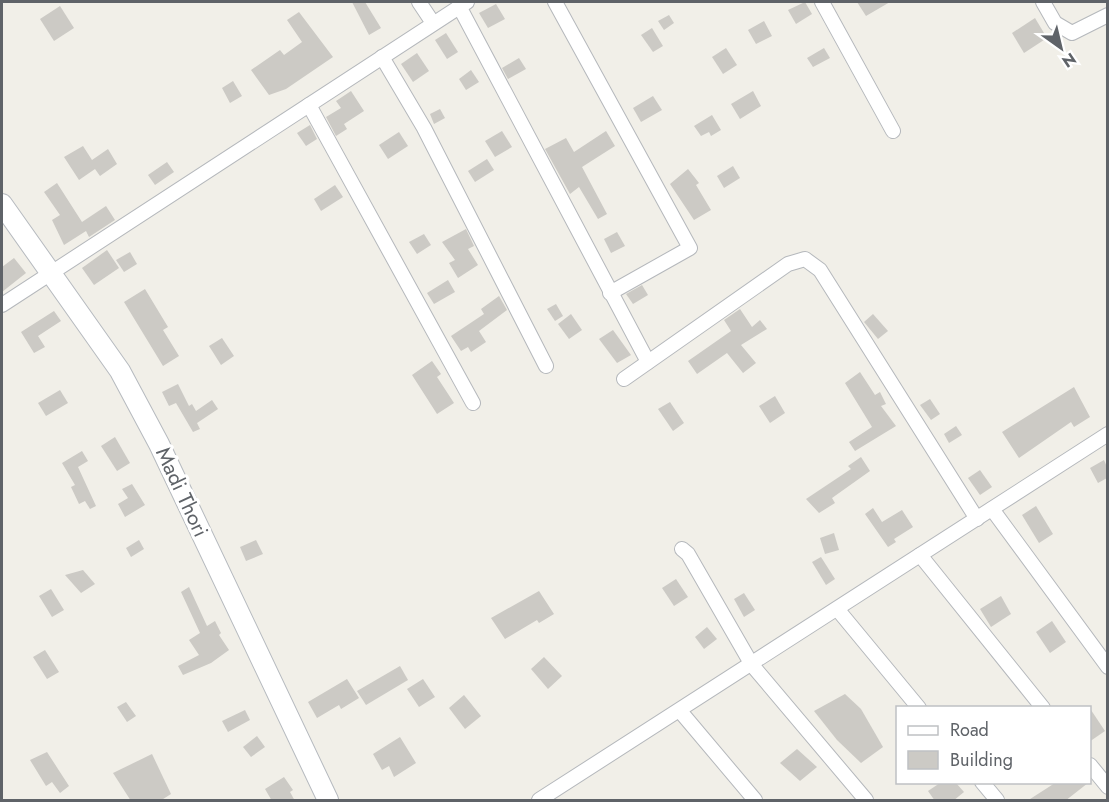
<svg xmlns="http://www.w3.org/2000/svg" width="1109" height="802" font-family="Jost,sans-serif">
<rect width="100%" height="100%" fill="#f1efe8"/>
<g fill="#cccac5">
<polygon points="352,2 365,2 381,28 369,35"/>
<polygon points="805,2 812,14 796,24 788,10"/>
<polygon points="857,2 890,2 866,16"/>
<polygon points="496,4 505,19 488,28 479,13"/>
<polygon points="60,6 74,28 54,41 40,19"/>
<polygon points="299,12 333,57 286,89 269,95 251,70 280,50 284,55 302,42 287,20"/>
<polygon points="669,15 674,23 664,30 658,21"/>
<polygon points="1035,18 1047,38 1024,53 1012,33"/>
<polygon points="764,21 772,36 756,44 748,30"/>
<polygon points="652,28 663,46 653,52 641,35"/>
<polygon points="446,33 458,52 447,59 435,40"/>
<polygon points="726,48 737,65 723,74 712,57"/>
<polygon points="824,48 830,58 813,67 807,58"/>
<polygon points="417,53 429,71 413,82 401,64"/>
<polygon points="519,58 526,69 508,79 502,68"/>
<polygon points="471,70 479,82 466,90 459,79"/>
<polygon points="233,81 242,96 230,103 222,88"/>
<polygon points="351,91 364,111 344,124 347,129 336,136 326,117 341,108 336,101"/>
<polygon points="753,91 761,106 740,119 731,104"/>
<polygon points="653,96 662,110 641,122 633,108"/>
<polygon points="440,109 445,118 434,124 430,114"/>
<polygon points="712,115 721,130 711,136 709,132 701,136 694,126"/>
<polygon points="310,125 317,139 306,146 297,133"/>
<polygon points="502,131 512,147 495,157 485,141"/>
<polygon points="606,131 615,146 582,167 607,214 598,219 579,187 570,194 545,149 566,138 574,152"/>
<polygon points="399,132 408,146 388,159 379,145"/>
<polygon points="83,146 92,160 108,149 117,164 100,176 95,169 79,180 64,157"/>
<polygon points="487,159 494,170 475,182 468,171"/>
<polygon points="167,162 174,172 155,185 148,175"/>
<polygon points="733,166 740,178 724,188 717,176"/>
<polygon points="688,169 699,183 696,185 711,210 694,220 670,184"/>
<polygon points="57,183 82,222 106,206 115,220 89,237 86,231 64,245 52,220 60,215 44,192"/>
<polygon points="335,185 343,197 321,211 314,199"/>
<polygon points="466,229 474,246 468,249 478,265 458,278 449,263 455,260 442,242"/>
<polygon points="617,232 625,246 611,253 604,239"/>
<polygon points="424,234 431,245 417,254 409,242"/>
<polygon points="107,250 119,268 94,285 82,268"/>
<polygon points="130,252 137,264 124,272 116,260"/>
<polygon points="14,258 26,273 2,292 2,267"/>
<polygon points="448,280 455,292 434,304 427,293"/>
<polygon points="642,285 648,295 633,304 626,294"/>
<polygon points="145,289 168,327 163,330 179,356 163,366 124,302"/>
<polygon points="499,296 507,310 479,331 486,342 471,352 468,347 461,351 451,336 484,314 481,309"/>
<polygon points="556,304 563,316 555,321 547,309"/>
<polygon points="740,309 752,327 760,320 767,329 741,345 756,363 743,373 727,353 697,374 688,361 731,331 724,320"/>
<polygon points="54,311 61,321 38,336 45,347 34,353 21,332"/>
<polygon points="571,314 582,330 569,339 558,324"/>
<polygon points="873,314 888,331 878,339 864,322"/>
<polygon points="613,330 631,355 617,363 599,339"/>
<polygon points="222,338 234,356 221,365 209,346"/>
<polygon points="432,361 441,374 437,377 454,403 437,414 412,375"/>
<polygon points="860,372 875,395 880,392 886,404 881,406 896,426 855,451 849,442 872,427 845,383"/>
<polygon points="178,384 189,406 192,404 196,411 212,400 218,409 197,423 200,429 193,432 176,403 169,406 162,392"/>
<polygon points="1074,387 1090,417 1074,427 1071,422 1019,458 1002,432"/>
<polygon points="60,390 68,403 46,416 38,403"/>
<polygon points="775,396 785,413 770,423 759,406"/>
<polygon points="930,399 940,414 931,420 920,405"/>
<polygon points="670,402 684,423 673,431 658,409"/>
<polygon points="956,426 962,435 949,443 944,434"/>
<polygon points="115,437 130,463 117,471 101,446"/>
<polygon points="82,451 88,461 78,467 96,506 90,509 85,501 79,504 71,487 75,485 62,463"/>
<polygon points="861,457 870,471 832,498 835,503 819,513 806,499 851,469 848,466"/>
<polygon points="1104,460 1107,467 1107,478 1098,483 1090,468"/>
<polygon points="980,470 992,487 980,495 968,478"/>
<polygon points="132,484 145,505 125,517 118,504 128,498 122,489"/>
<polygon points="1036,506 1053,534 1039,543 1022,515"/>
<polygon points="873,508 882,522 902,510 913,527 894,539 896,542 888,547 865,514"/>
<polygon points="834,533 839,550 825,554 820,538"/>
<polygon points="139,540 144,549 131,557 126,548"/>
<polygon points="256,540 263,554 246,561 240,547"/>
<polygon points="821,557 835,579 826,585 812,562"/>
<polygon points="83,570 95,584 81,593 65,575"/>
<polygon points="676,579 688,597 674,606 662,588"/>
<polygon points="189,587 207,626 215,621 221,633 219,635 229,650 211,663 183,675 178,666 199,655 189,640 200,633 181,592"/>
<polygon points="51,589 64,610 52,617 39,596"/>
<polygon points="539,591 554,614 539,623 537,620 505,639 491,618"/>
<polygon points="744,593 755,610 744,617 734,599"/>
<polygon points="1001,596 1011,614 991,627 980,609"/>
<polygon points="1052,621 1066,642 1050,653 1036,632"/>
<polygon points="707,627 717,639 704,649 695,637"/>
<polygon points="45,650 59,672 47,679 33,657"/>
<polygon points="544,657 562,676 548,689 531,669"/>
<polygon points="400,666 408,680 366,705 357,691"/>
<polygon points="347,679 359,698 341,709 339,705 317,718 308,702"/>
<polygon points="423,679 435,697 419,707 407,689"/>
<polygon points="845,694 861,709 883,747 861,763 837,740 814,711"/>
<polygon points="464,695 481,716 465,729 449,708"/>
<polygon points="126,702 136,716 127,722 117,707"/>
<polygon points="1089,707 1105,731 1089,742"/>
<polygon points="245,710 250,720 228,732 222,721"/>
<polygon points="257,736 265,747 251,757 243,747"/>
<polygon points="400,737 416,763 394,777 389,766 382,770 373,754"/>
<polygon points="797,749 817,767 800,781 780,763"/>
<polygon points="47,752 69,786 60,793 52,782 46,786 30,760"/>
<polygon points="152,754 171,794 160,801 131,801 113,773"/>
<polygon points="284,777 293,790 290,792 295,801 272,801 265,789"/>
<polygon points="940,783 956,783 964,792 953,801 935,801 928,791"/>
<polygon points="1055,783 1088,783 1065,801 1027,801"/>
</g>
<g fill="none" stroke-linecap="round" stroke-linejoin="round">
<g stroke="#b5b8bc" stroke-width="16">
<g id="street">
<polyline points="419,2 433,23"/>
<polyline points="555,2 690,248 610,293"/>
<polyline points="822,2 893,131"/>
<polyline points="1043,2 1055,23 1072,33 1108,15"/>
<polyline points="459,6 648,362"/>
<polyline points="382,57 424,128 546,366"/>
<polyline points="309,105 473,403"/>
<polyline points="2,305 467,2"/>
<polyline points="624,379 788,264 805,259 820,270 977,519"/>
<polyline points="992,509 1108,667"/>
<polyline points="682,549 688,554 752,665 866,800"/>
<polyline points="920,555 1043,708"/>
<polyline points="838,610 919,708"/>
<polyline points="680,711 755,800"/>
<polyline points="1090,765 1108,787"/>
<polyline points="982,782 997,800"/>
<polyline points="539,800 1108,434"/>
</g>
</g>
<g stroke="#b6babf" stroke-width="22">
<polyline id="secondary" points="2,204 120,371 159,444 328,800"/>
</g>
<use href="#street" stroke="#fff" stroke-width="14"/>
<use href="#secondary" stroke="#fff" stroke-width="20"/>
</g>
<g text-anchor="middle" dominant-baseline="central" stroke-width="6" stroke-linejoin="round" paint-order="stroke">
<g font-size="21" fill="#5f6368" stroke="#fff">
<text transform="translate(182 492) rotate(65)">Madi Thori</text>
</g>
</g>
<rect width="1109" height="802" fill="none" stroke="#5f6368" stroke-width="6"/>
<rect x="896" y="706" width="195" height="78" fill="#ffffff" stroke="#bfc1c3" stroke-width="1.5"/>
<rect x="908" y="726" width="30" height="9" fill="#ffffff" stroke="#bfc1c3" stroke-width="1.5"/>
<text x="950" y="736" font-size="18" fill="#5f6368">Road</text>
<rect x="908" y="751" width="30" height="18" fill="#cccac5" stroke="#bfc1c3" stroke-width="1.5"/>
<text x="950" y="766" font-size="18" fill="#5f6368">Building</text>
<g transform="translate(1061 48) rotate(146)" stroke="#ffffff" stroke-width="4.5" paint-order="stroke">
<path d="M0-4.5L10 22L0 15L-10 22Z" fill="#5f6368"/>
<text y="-9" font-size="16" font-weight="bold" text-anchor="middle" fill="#5f6368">N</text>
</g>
</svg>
